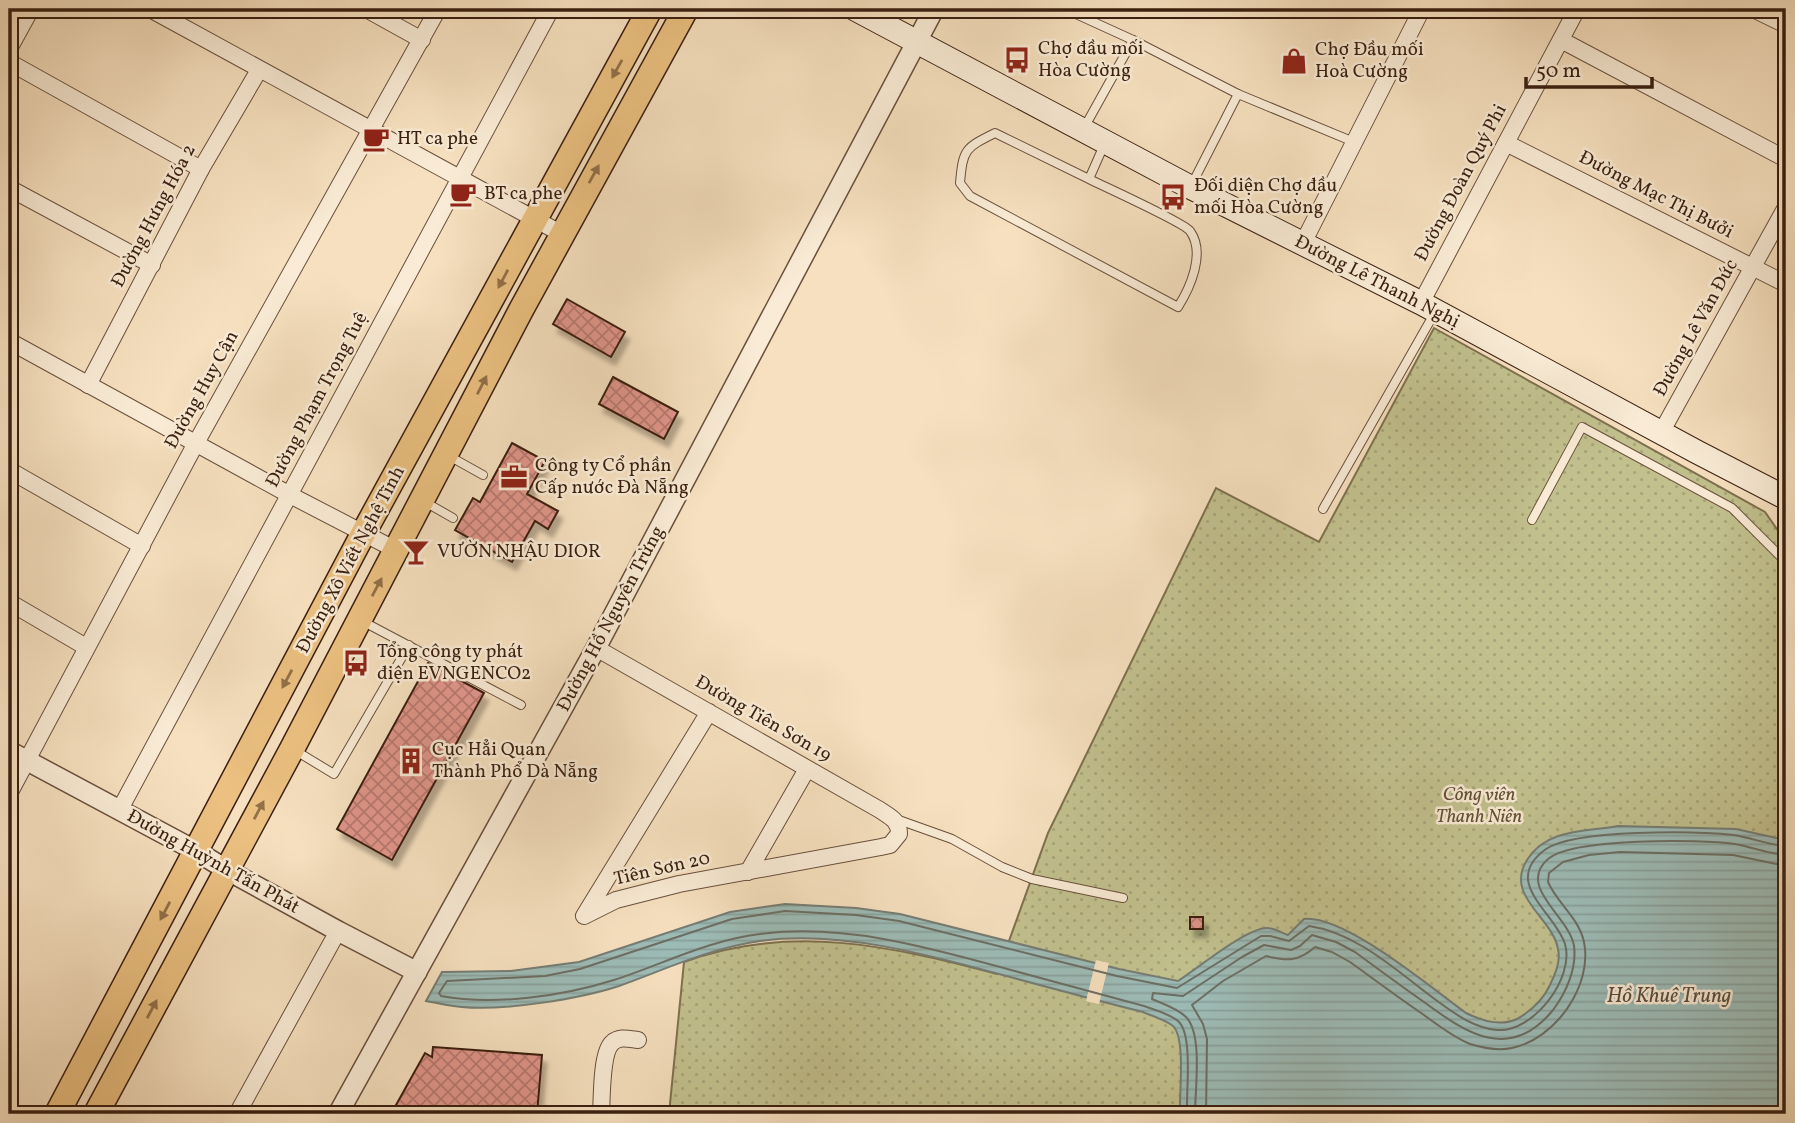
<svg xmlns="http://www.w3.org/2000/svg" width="1795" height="1123" font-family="Vollkorn,serif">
<defs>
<pattern id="park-dots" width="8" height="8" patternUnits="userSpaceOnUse" patternTransform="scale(1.75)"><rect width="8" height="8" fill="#c2c18e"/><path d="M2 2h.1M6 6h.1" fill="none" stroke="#a7a579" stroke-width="1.8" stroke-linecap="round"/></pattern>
<pattern id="water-rules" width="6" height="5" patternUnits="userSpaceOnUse" patternTransform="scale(1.75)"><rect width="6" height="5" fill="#9dbcb7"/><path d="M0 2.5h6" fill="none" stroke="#88a19c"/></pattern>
<pattern id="building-cross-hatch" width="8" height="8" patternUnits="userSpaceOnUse" patternTransform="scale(1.75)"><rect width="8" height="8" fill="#e0958a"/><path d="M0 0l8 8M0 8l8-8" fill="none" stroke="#b7796f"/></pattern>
<filter id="shadow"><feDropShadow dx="4.5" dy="8" stdDeviation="2" flood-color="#0004"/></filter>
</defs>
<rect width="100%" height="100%" fill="#f6e0bf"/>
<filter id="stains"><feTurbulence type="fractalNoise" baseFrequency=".00286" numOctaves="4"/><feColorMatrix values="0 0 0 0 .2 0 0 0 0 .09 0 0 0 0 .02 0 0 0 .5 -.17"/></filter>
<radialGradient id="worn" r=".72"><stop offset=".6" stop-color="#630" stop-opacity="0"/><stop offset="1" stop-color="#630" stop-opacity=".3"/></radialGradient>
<path fill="url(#park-dots)" stroke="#7e704f" stroke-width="2" d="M1434,328L1765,512L1786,542V1114H669L684,962C790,923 891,946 997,974L1048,833L1216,488L1319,542Z"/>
<path fill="url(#water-rules)" stroke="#757d74" stroke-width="2" d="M1618,826L1736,829L1786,840V1114H1180C1179,1095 1186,1038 1173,1026C1166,1020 1152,1016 1143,1012C1095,1000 1047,987 999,974C926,954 837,930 760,941C711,948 666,969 619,986C579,999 504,1011 462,1007C450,1006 438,1003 426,1001L442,972L511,971L579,962L730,912L785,904L856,908L900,914L1119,969L1178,981C1197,969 1246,928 1267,928C1275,928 1281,933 1288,935L1304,919C1345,915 1431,988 1466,1013C1482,1021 1500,1027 1517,1019C1531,1011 1543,1000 1550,985C1555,974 1561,962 1558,949C1553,918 1504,896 1527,860C1547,828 1586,832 1618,826Z"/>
<polygon fill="#f6e0bf" points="1096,960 1109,963 1099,1004 1086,1001"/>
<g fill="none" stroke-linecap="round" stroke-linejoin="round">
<g stroke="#6c6e64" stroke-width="2">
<path d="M1187,1114C1186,1093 1193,1036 1179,1022C1171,1014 1155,1010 1144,1006C1100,994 1055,982 1011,970C931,948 844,923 760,934C709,940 663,964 614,980C563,996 494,1006 441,996L439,993L447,981L545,976L580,969L732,919L785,911L856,915L899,921L1117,976L1177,988L1261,936H1270L1289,941L1309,926C1359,933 1401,975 1440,1003C1458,1016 1475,1028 1497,1030C1533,1033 1575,978 1565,944C1555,912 1500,882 1546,849C1576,829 1696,831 1734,835C1752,838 1769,845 1786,846"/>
<path d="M1195,1114C1195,1090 1203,1034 1186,1017C1177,1008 1163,1004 1152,999L1153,993L1183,996L1242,957L1264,945L1291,950L1300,946L1312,935L1336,942L1355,952C1378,969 1401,986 1424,1002C1466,1033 1510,1063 1553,1010C1566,993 1577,968 1574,946C1570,917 1516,887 1548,859C1572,838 1700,839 1735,844C1752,847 1769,854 1786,855"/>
<path d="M1206,1114L1207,1039L1203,1024L1192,1005L1223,981L1266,956C1287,961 1298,962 1315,947L1332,952L1350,962C1375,980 1399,998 1424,1015C1439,1026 1453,1037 1470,1044C1483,1048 1498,1051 1512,1048C1555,1039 1593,986 1584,942C1579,918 1557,903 1548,882L1549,873L1563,862L1589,855L1620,852L1733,855L1786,866"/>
</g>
</g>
<g fill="url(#building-cross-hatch)" stroke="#3a1f10" stroke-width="2" filter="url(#shadow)">
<polygon points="567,299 625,332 611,357 553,324"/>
<polygon points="613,377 678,412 664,439 599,404"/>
<polygon points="512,443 545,461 527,494 558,511 548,529 535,521 512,562 455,530 473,498 480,502"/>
<polygon points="428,663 484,693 392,860 337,829"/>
<rect x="1190" y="917" width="13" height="12"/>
<polygon points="433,1047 542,1055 537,1114 391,1114 425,1053 432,1057"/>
</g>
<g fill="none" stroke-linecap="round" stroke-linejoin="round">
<g stroke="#694f3c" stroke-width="10">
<g id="service">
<polyline points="1065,9 1133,40"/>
<polyline points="1238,94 1354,142"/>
<polyline points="1084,128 1133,40 1238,94 1192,184"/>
<path d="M1089,179C1105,187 1183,222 1190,231C1206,253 1190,288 1178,307L970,196L960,183C963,149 965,148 995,133L1089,179L1104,145"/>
<polyline points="449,456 483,475"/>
<polyline points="425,502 453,518"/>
<polyline points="1323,509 1434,314"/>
<polyline points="1532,520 1582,427 1732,508 1786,562"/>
<polyline points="362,621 521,705"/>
<polyline points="296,751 334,774 409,645"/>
<polyline points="896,819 952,839 1002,867 1032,879 1123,898"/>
</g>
</g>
<g stroke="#694f3c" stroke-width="18">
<g id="minor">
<polyline points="150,9 562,234"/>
<polyline points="366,9 422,40"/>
<polyline points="1753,9 1786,25"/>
<polyline points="1561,40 1786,159"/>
<polyline points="9,49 31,9"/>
<polyline points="9,62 201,169"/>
<polyline points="1506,143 1786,284"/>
<polyline points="9,188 152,265"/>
<polyline points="1303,243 1422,9"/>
<polyline points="1421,303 1577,9"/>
<polyline points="9,341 290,495 396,550"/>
<polyline points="88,385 201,169 259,70"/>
<polyline points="1662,431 1786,207"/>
<polyline points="9,470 142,546"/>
<polyline points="9,602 86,647"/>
<path d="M596,648L880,810C890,817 899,820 899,834L890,845L881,847L679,884L616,900L584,916L709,712"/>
<polyline points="9,794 196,443 438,9"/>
<polyline points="119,811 551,9"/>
<polyline points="748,872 807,769"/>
<polyline points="237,1114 338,931"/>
<path d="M601,1114C602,1099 601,1053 612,1043C619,1036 629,1039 638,1040"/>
</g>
</g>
<g stroke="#694f3c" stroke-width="22">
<g id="tertiary">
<polyline points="9,751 196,851 227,870 338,931 417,972"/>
<polyline points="338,1114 596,648 934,9"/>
</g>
</g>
<g stroke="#3a1f10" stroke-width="25">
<polyline id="secondary" points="855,9 1190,187 1421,303 1697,452 1786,498"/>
</g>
<g stroke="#3a1f10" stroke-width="27">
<g id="primary">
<polyline points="57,1114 364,532 650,9"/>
<polyline points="96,1114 292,749 521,310 686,9"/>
</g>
</g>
<use href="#service" stroke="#f9ebd5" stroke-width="8"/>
<use href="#minor" stroke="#f9ebd5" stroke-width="16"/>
<use href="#tertiary" stroke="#f9ebd5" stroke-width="19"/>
<use href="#secondary" stroke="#f9ebd5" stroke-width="23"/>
<use href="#primary" stroke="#ebc080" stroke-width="24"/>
</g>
<defs><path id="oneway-solid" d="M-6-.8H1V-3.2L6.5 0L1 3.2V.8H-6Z" transform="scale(1.75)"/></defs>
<g fill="#927048">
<use href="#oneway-solid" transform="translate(617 69) rotate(119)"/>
<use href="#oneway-solid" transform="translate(594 174) rotate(-61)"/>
<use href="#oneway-solid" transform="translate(503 279) rotate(118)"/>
<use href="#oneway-solid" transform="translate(482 385) rotate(-63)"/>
<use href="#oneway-solid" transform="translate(377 587) rotate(-62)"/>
<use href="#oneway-solid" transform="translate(287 679) rotate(118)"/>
<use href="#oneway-solid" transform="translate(259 810) rotate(-62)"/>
<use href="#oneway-solid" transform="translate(165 911) rotate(118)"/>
<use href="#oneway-solid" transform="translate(152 1009) rotate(-62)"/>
</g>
<defs>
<g id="bus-bare" transform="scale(2.1)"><path d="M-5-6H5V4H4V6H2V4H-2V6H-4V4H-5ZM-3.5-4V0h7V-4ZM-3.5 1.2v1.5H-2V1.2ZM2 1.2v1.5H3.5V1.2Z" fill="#8f2418" stroke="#f9ebd5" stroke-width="2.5" paint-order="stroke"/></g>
<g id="shop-bare" transform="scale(2.1)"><path d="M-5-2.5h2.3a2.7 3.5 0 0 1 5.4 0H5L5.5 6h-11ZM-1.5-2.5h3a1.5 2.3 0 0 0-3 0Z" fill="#8f2418" stroke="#f9ebd5" stroke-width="2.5" paint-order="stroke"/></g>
<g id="cafe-bare" transform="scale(2.1)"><path d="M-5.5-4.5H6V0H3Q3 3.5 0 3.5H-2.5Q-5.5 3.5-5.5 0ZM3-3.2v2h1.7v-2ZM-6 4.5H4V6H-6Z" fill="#8f2418" stroke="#f9ebd5" stroke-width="2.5" paint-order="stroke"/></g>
<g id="office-bare" transform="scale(2.1)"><path d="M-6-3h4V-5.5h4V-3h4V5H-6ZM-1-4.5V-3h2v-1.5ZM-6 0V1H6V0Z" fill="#8f2418" stroke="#f9ebd5" stroke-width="2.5" paint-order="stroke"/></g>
<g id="bar-bare" transform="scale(2.1)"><path d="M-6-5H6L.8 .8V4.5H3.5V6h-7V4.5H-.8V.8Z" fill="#8f2418" stroke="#f9ebd5" stroke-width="2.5" paint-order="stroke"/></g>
<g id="building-bare" transform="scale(2.1)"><path d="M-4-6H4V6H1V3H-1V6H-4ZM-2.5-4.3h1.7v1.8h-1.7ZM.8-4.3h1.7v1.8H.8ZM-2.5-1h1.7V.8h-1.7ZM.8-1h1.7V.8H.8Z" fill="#8f2418" stroke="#f9ebd5" stroke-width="2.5" paint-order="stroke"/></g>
</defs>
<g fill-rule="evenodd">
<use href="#bus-bare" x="1017" y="60"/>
<use href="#shop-bare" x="1294" y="61"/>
<use href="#cafe-bare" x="376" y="139"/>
<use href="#cafe-bare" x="463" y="194"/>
<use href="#bus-bare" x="1173" y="197"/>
<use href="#office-bare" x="514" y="477"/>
<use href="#bar-bare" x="416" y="552"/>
<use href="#bus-bare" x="356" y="663"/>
<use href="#building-bare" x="411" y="761"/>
</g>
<g text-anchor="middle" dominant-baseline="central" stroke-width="5" stroke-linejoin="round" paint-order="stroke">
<g font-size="19" fill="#3a1f10" stroke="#f9ebd5" text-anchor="start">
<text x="1038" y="49">Chợ đầu mối<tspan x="1038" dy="22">Hòa Cường</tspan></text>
<text x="1315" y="50">Chợ Đầu mối<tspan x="1315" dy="22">Hoà Cường</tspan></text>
<text x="397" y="139">HT ca phe</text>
<text x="1194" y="186">Đối diện Chợ đầu<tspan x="1194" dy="22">mối Hòa Cường</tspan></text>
<text x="484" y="194">BT ca phe</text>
<text x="535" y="466">Công ty Cổ phần<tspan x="535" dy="22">Cấp nước Đà Nẵng</tspan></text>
<text x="437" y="552">VƯỜN NHẬU DIOR</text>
<text x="377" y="652">Tổng công ty phát<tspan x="377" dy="22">điện EVNGENCO2</tspan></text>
<text x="432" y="750">Cục Hẳi Quan<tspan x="432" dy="22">Thành Phổ Dà Nẵng</tspan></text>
</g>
<g font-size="19" fill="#3a1f10" stroke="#f9ebd5">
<text transform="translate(1461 183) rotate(-62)">Đường Đoàn Quý Phi</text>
<text transform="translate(1656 195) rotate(27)">Đường Mạc Thị Bưởi</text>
<text transform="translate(154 216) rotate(-62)">Đường Hưng Hóa 2</text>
<text transform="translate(1377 282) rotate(27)">Đường Lê Thanh Nghị</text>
<text transform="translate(1696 328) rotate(-61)">Đường Lê Văn Đức</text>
<text transform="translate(202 390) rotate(-61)">Đường Huy Cận</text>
<text transform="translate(317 400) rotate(-62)">Đường Phạm Trọng Tuệ</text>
<text transform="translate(351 560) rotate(-62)">Đường Xô Viết Nghệ Tĩnh</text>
<text transform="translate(611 619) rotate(-62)">Đường Hồ Nguyên Trừng</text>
<text transform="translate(763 719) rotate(30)">Đường Tiên Sơn 19</text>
<text transform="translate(213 862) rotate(29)">Đường Huỳnh Tấn Phát</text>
<text transform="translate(662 869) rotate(-13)">Tiên Sơn 20</text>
</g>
<g font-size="19" font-style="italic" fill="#635036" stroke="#f9ebd5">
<text x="1479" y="795">Công viên<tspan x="1479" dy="22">Thanh Niên</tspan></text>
</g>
<g font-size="21" font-style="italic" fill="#584e42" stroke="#f9ebd5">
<text x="1669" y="996">Hồ Khuê Trung</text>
</g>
</g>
<rect width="1795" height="1123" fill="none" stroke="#f6e0bf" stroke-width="35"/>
<rect x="10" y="10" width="1774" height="1102" fill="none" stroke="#3a1f10" stroke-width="3.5"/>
<rect x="18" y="18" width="1760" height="1088" fill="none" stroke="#3a1f10" stroke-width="2"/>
<path d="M1526 77v10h126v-10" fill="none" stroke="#3a1f10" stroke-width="3.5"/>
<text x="1536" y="77" font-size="21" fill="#3a1f10" stroke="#f9ebd5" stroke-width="5" paint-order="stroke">50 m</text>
<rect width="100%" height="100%" filter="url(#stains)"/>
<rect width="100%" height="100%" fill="url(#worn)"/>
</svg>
